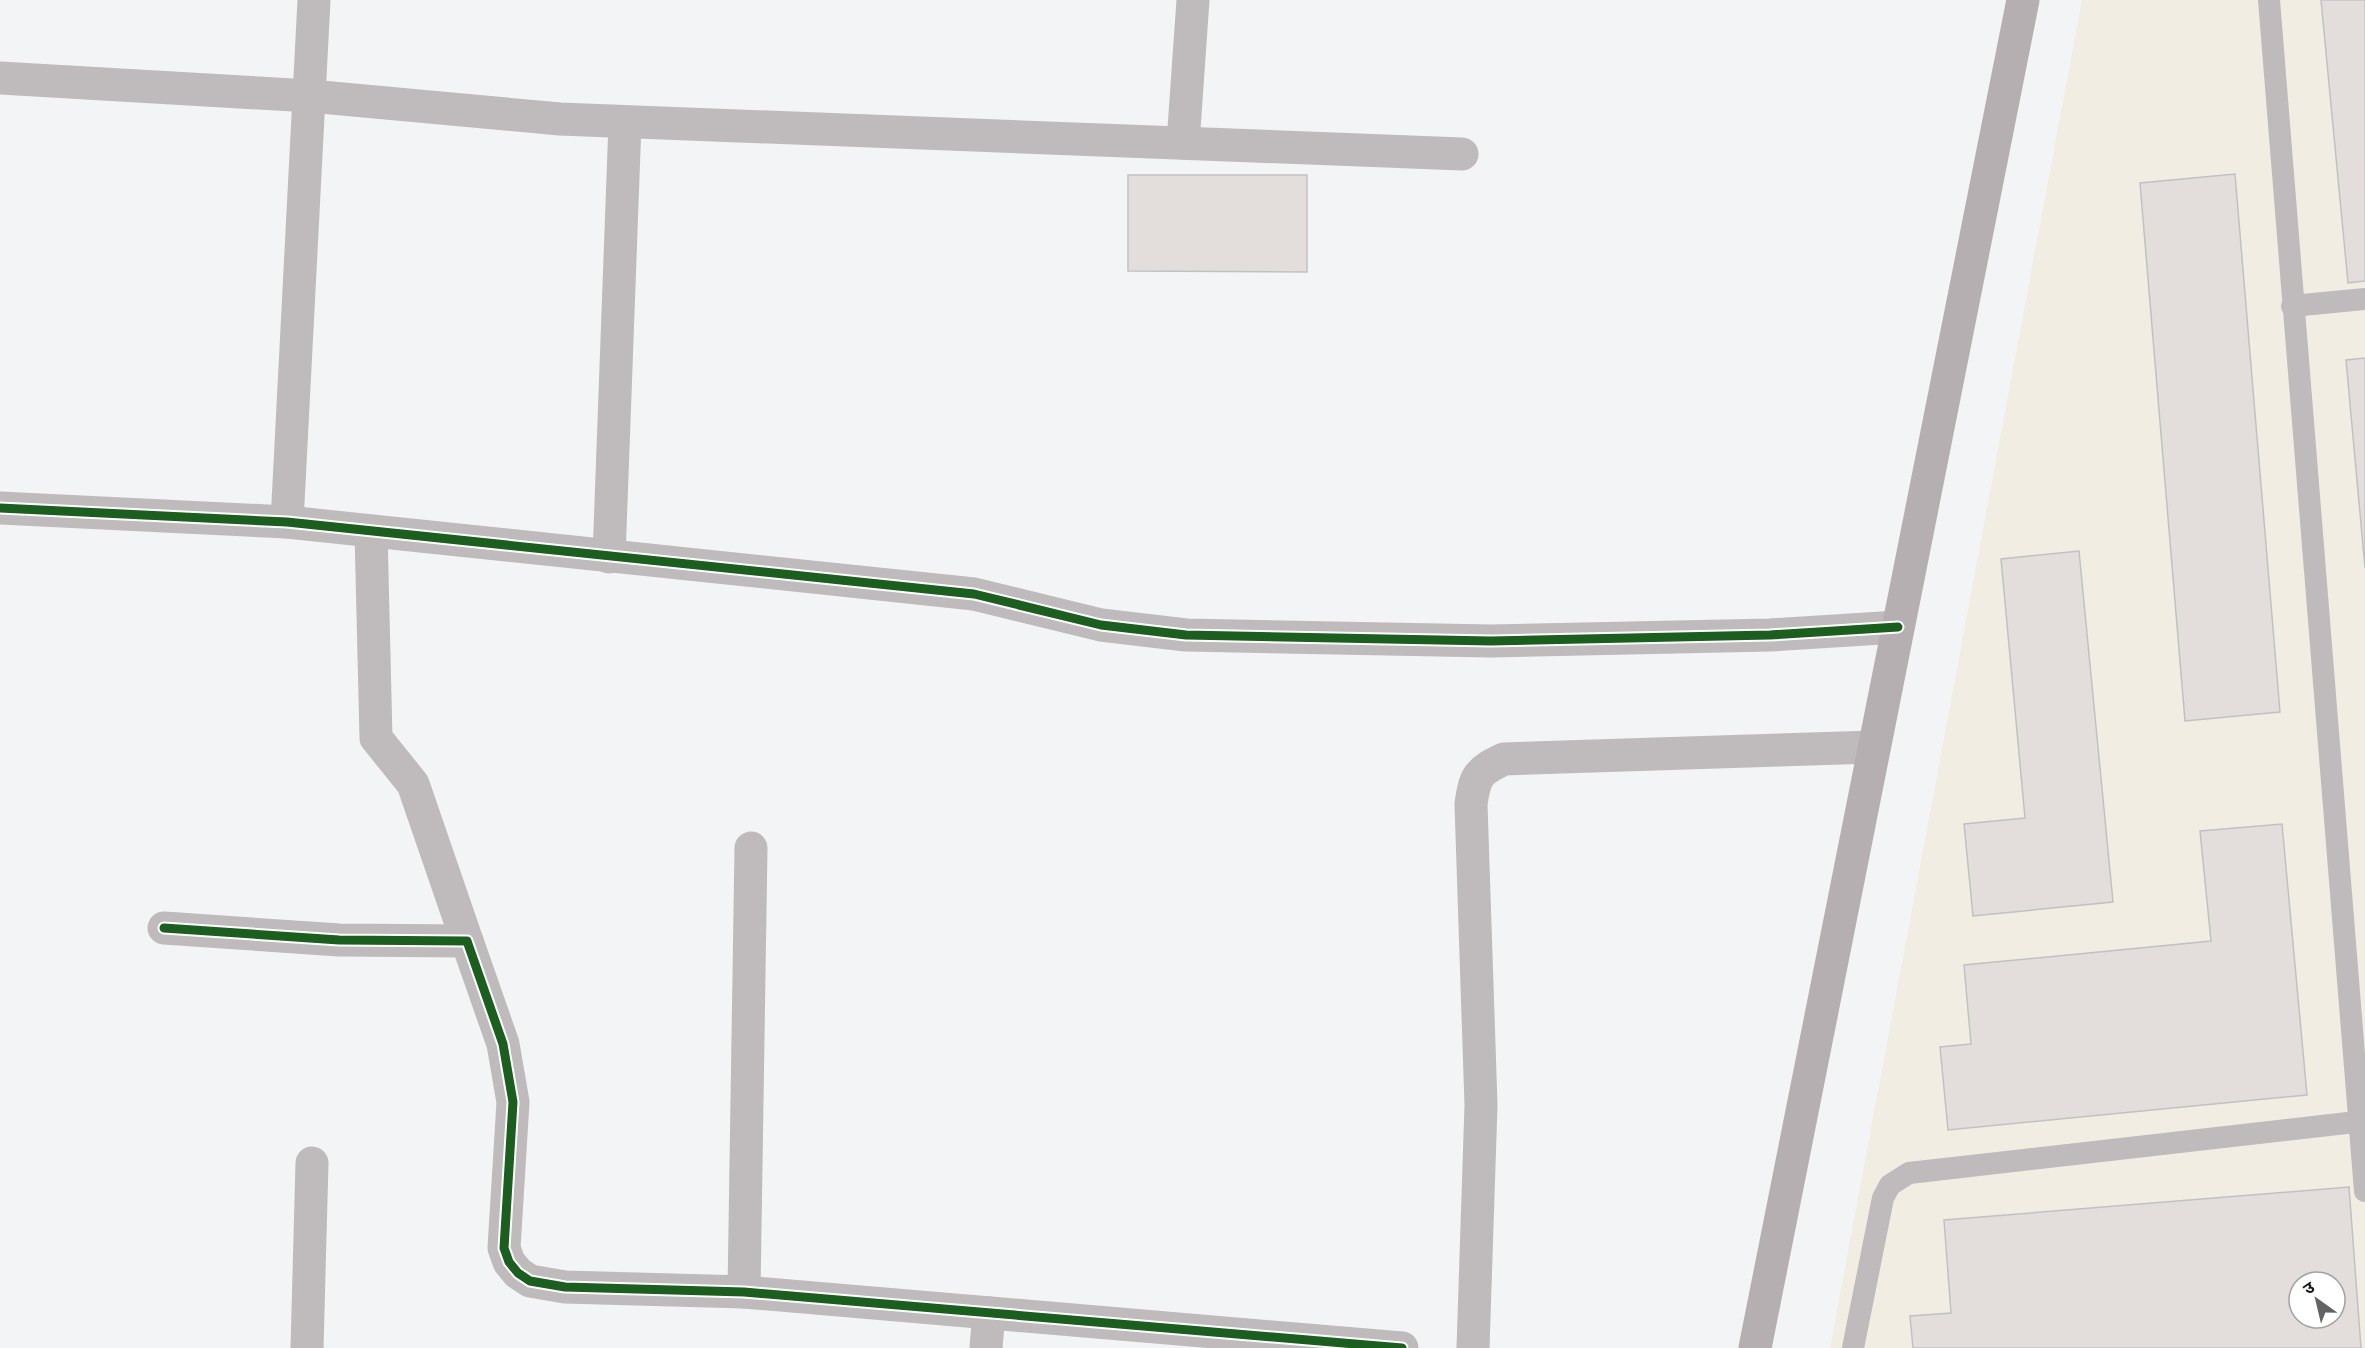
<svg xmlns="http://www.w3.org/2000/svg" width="2365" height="1348" font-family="'Public Sans','Noto Sans Devanagari',sans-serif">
<rect width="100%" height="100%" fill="#f3f4f5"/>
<path fill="#f2ede2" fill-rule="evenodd" d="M2082,0H2365V1348H1830ZM2299,1282H2335V1318H2299Z"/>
<g fill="#e3dddb" stroke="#c2c1c2" stroke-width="1.5" fill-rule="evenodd">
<polygon points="2321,0 2365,0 2365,281 2348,283"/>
<polygon points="2235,174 2280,712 2185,721 2140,183"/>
<polygon points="1128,175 1307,175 1307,272 1128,271"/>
<polygon points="2365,358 2365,568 2346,360"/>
<polygon points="2079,551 2113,902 1973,916 1964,824 2025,818 2001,559"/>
<polygon points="2282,824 2307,1095 1948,1130 1940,1047 1971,1044 1964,965 2211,941 2200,831"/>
<path d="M2349,1187L2361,1348H1913L1910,1316L1951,1313L1944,1220ZM2299,1282H2335V1318H2299Z"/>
</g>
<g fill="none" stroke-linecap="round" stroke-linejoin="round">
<g stroke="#bfbabb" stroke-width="22">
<polyline points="2269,0 2365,1191"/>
<polyline points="2292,306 2365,299"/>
<polyline points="1853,1348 1883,1198 1890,1185 1909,1173 2365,1121"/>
</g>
<g stroke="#bfbabb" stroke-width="33">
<polyline points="0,78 310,96 560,119 1462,154"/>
<polyline points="1183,143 1193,0"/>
<polyline points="0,508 287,522 974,594 1101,625 1186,635 1491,641 1770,635 1898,627"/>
<polyline points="287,522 314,0"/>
<polyline points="371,532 376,738 413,784 467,941"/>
<polyline points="609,557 625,123"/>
<polyline points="164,928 339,940 467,941 503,1044 513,1102 504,1248 509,1262 518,1273 530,1281 565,1287 744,1292 1402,1348"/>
<polyline points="744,1292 751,848"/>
<polyline points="307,1348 312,1163"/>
<polyline points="986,1348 989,1313"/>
<path d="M1473,1348L1481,1105L1471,804C1475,776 1478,771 1504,759L1874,747"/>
</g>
<polyline stroke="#b5afb1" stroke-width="33" points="1755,1348 2023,0"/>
<g stroke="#fff" stroke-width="13">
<g id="cycleway">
<polyline points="0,508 287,522 974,594 1101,625 1186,635 1491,641 1770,635 1898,627"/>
<polyline points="164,928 339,940 467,941 503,1044 513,1102 504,1248 509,1262 518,1273 530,1281 565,1287 744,1292 1402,1348"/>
</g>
</g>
<use href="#cycleway" stroke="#1b5e20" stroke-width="9"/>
</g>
<g transform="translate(2317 1300) rotate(326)"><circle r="28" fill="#ffffff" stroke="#a1a1a2" stroke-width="1.5"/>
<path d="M0-4.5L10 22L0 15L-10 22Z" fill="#636364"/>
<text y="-9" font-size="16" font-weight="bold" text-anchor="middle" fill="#151516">उ</text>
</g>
</svg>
